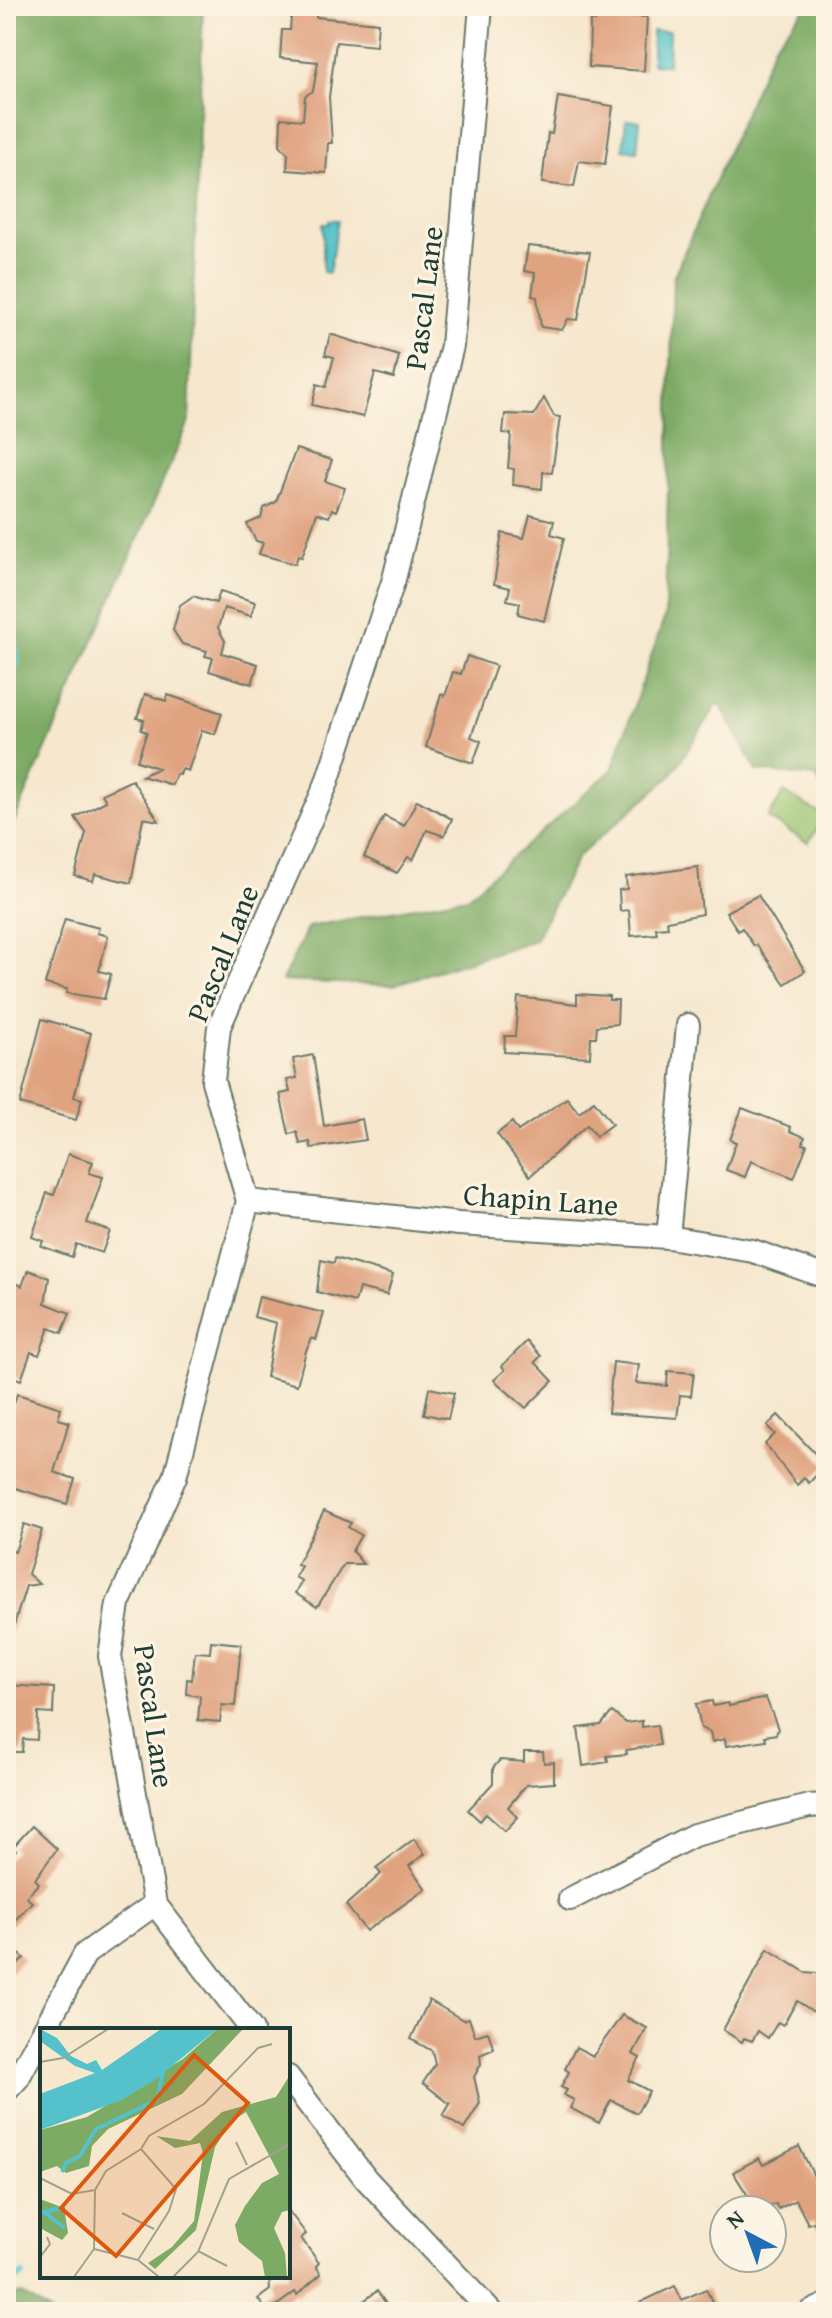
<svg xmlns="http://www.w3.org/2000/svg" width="832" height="2318" font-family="'Gentium Book Plus',serif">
<rect width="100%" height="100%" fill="#fcf5e5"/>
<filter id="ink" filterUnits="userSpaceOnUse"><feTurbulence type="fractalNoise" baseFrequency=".0125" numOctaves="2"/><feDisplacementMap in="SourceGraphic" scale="16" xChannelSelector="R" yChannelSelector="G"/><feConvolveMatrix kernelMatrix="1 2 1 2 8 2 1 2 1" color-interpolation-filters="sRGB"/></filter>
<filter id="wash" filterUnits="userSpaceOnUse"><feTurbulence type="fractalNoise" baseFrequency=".006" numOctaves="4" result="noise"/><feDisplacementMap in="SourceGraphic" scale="32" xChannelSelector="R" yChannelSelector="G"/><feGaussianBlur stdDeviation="1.8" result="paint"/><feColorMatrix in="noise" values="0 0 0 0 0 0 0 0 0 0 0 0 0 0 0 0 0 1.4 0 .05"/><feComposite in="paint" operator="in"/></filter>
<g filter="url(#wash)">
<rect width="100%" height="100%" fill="#f6e7cd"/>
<polygon fill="#9cc572" stroke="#5e8153" stroke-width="2" points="784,792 825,817 808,843 768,818"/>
<g fill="#7daa64" stroke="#4e744c" stroke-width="2">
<polygon points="6,6 203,6 189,422 6,840"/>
<polygon points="807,6 826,6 826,796 816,777 757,771 719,702 670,777 578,856 535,940 393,985 282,981 308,927 467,897 612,770 665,616 673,278 774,45"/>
<polygon points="22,2294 50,2312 6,2312 6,2298"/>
</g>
<g fill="#55c2cb" stroke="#3a8080" stroke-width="2">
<polygon points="652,31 669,31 668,65 652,64"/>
<polygon points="626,120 640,121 637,151 623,149"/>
<polygon points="329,220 338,220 329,273 323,272 323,224 329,224"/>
</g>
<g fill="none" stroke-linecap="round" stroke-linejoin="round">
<g stroke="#55c2cb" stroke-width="6">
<polyline points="6,590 18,662 6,682"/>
<polyline points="6,2285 23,2275"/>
</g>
</g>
<g id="blocks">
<g fill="#e0a380">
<polygon points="292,6 317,6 316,17 378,23 376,46 336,42 329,97 332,143 328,143 326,173 287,170 288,154 280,145 281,118 303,120 305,96 313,91 318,62 280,58 282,30 290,30"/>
<polygon points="596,6 628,6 627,16 647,17 644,71 589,67 590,20 595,21"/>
<polygon points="558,97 613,106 605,164 579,161 574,187 542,183 548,133 552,134"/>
<polygon points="528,246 590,252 578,320 568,319 562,330 541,327 537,297 532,296 535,273 524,271"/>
<polygon points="330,334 399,356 394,378 375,373 363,417 312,405 317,384 326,387 334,357 325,355"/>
<polygon points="544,398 554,416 560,417 552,473 543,472 542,489 513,485 514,469 508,468 511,434 503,433 505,414 534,415"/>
<polygon points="296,449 332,460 325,481 345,488 336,511 332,509 329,517 317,513 302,557 298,556 295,564 259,554 263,543 256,541 247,524 261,518 264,508 276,502"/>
<polygon points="530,515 554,521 551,534 564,538 544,621 518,614 520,603 507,600 510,588 494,584 502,533 524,538"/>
<polygon points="220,591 255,602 251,616 224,608 218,628 225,641 222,653 258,664 252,684 209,671 213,658 205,656 207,651 182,644 173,630 180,605 193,596 216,603"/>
<polygon points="467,656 496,666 471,737 481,741 473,763 426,747 441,694 445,696 453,672 461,674"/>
<polygon points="145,694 166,701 168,695 222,713 215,734 202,730 188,771 182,769 180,775 176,774 172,785 142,776 158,768 137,761 147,732 141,730 144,720 137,718"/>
<polygon points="132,780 159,821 143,818 131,883 95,874 93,881 75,876 86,833 75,817 106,801 102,794"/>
<polygon points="417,800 452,819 444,836 427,830 413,860 408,857 397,873 364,857 384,816 404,826"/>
<polygon points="698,867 702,914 667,921 668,927 656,928 657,934 631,936 629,910 620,911 619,890 627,889 626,877"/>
<polygon points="758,895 805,971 785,984 757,945 754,946 742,928 738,931 726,912"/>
<polygon points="65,919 99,928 97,933 108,936 99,971 111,974 104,999 66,993 67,989 45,984"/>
<polygon points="577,994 609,996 609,1000 618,1000 617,1024 597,1026 596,1037 591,1037 590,1057 504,1052 505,1036 515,1036 518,997 577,1004"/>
<polygon points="42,1019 91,1033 74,1097 82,1099 76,1120 20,1104"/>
<polygon points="313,1055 324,1126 362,1119 366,1140 311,1148 310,1142 300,1144 297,1132 289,1134 280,1094 290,1092 287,1080 297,1078 293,1059"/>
<polygon points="567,1098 579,1113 594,1101 612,1124 596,1136 587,1125 530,1176 497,1134 512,1122 518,1131"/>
<polygon points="742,1108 791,1127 790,1131 805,1137 803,1144 807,1145 794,1178 751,1161 745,1177 726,1170 736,1142 730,1140"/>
<polygon points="68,1154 93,1162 89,1173 103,1177 87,1223 110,1231 102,1253 76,1244 72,1257 41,1246 43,1241 32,1237 47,1193 54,1195"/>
<polygon points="335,1258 393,1275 387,1295 359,1288 355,1302 317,1292 321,1260 334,1263"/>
<polygon points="28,1270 49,1278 45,1303 70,1313 62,1333 49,1328 39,1355 31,1352 21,1380 6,1374 6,1289 9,1281 22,1286"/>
<polygon points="259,1297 324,1313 316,1340 312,1338 306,1351 297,1385 266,1377 276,1323 254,1317"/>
<polygon points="527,1341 541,1356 535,1362 553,1381 526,1408 494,1380 505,1370 502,1366"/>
<polygon points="613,1362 639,1365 636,1383 667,1386 668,1371 694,1373 691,1396 680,1395 677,1418 608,1413"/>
<polygon points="429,1388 454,1393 448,1419 424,1414"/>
<polygon points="17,1394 61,1408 58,1419 69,1422 54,1472 75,1479 67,1504 6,1485 6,1405 13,1407"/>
<polygon points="778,1415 826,1465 809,1483 804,1478 797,1485 765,1444 775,1434 767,1426"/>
<polygon points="324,1511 351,1523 348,1527 361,1535 352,1551 363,1564 344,1564 317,1607 295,1593 302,1581 295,1577 301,1566 297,1564"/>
<polygon points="24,1524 42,1530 28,1574 39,1584 26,1586 10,1638 6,1637 6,1549 15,1552"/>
<polygon points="211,1641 241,1644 235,1706 222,1705 220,1722 198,1720 200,1696 186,1694 187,1679 192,1680 195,1652 210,1653"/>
<polygon points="6,1685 54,1688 53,1714 38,1713 37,1740 23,1739 22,1752 6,1752"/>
<polygon points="766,1698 778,1729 776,1734 765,1736 766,1740 726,1746 725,1739 712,1742 710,1732 701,1728 696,1704 712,1701 713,1706 728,1703 729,1706"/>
<polygon points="612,1712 626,1723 642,1721 642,1727 657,1725 660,1745 626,1750 627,1754 607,1756 608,1762 583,1766 578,1728 601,1725"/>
<polygon points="524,1752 543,1752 544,1763 554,1762 554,1783 526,1785 508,1807 518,1817 505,1831 486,1814 480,1821 468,1810 493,1783 493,1768 500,1760 524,1762"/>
<polygon points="32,1826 57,1849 35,1879 39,1883 26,1897 32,1902 6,1930 6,1860 16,1850 13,1847"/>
<polygon points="414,1839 425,1854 409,1866 426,1889 366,1931 346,1905 381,1874 376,1868"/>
<polygon points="6,1942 24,1958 6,1977"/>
<polygon points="768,1949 805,1972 826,1974 826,1992 814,2012 797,2001 783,2025 778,2022 768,2038 758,2031 752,2041 744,2038 742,2042 723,2030"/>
<polygon points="429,2000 463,2020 469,2018 475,2036 488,2032 494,2049 480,2055 481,2064 474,2077 480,2103 464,2129 443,2116 450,2104 423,2083 435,2064 432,2051 411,2039"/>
<polygon points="622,2015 647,2028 633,2054 640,2058 628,2080 649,2091 637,2113 611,2100 599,2123 570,2108 574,2100 564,2095 567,2090 561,2087 569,2072 565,2069 576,2047 593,2056"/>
<polygon points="799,2146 814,2176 826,2182 826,2244 814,2222 808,2224 796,2200 778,2209 776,2204 757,2210 733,2172 759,2158 763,2165"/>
<polygon points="288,2210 306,2234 301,2238 319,2263 316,2266 321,2274 297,2295 295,2292 268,2312 258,2299 270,2290 269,2276 288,2276"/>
<polygon points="675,2286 682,2300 706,2289 717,2312 620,2312"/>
<polygon points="377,2291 392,2312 349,2312"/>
</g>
</g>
</g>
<g filter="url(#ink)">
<use href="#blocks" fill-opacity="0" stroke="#6a786a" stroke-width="2"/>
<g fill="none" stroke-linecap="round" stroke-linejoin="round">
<g stroke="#6a786a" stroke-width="26">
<g id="minor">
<polyline points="248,1201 459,1224 668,1237 753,1251 826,1277"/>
<polyline points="668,1237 688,1025"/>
<polyline points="570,1899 694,1835 809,1806 826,1805"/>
<polyline points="44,2030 85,1954 155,1904"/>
<polyline points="252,2030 155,1904 110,1656 118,1604 175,1477 248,1201 213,1081 219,1027 326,785 394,579 452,346 481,6"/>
<polyline points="288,2077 366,2179 491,2312"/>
<polyline points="6,2091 18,2078 42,2033"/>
<polyline points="811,2312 826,2305"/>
</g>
</g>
<use href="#minor" stroke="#fff" stroke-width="22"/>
</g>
</g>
<g text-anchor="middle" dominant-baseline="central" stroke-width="6" stroke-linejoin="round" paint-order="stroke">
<g font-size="30" fill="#1f3d34" stroke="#fcf5e5">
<text transform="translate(423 298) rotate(-83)">Pascal Lane</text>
<text transform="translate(222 953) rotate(-68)">Pascal Lane</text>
<text transform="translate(541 1199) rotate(4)">Chapin Lane</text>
<text transform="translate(155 1716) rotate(82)">Pascal Lane</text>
</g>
</g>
<g transform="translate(40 2028)">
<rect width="250" height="250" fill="#f6e7cd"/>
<path d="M177,1H203L142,66L68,101L52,118L49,138L26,145L17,138L0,144V102L47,89L143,31ZM250,47V182L242,184L234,200L245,225L247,249H225L222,233L199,214L195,197L205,178L222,155L239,146L206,84L192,93L175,119L156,202L115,241L108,235L132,219L154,193L163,125L160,115L135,120L116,108L150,113L182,84L236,69ZM0,171L24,180L28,205L22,212L0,200Z" fill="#7daa64"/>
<path d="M0,1L17,10L31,28L47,36L56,32L62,42L121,1H177L115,52L82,72L0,102V66L55,45L35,38L0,13Z" fill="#55c2cb"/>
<path fill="none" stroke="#55c2cb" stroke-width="4" d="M22,144L26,135L40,128L56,101L117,72L123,44M4,184L25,200M0,185L25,179"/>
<path fill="none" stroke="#a0a390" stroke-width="2" d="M0,34L23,30L68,1M196,114L207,137M0,150L32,166L55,162M82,185L114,201M54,221L98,232L119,249M158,223L187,238M98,232L129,183L136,161L101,121M0,242L1,228L10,216L7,209M34,249L54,221L55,162L66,143L101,121L109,108L164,76L218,20L232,16M133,249L158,224L189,151L250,116"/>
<path fill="#de580e" fill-opacity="0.15" stroke="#de580e" stroke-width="4" d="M154,27L208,75L76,228L21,180Z"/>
<rect width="250" height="250" fill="none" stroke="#1f3d34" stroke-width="4"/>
</g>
<rect width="832" height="2318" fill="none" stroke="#fcf5e5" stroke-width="32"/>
<g transform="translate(748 2234) rotate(319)"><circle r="38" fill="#fcf5e5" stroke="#a4ab9e" stroke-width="2"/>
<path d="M0-6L14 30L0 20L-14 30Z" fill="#1f6fb2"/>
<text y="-12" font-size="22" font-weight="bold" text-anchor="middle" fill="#1f3d34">N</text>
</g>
</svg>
